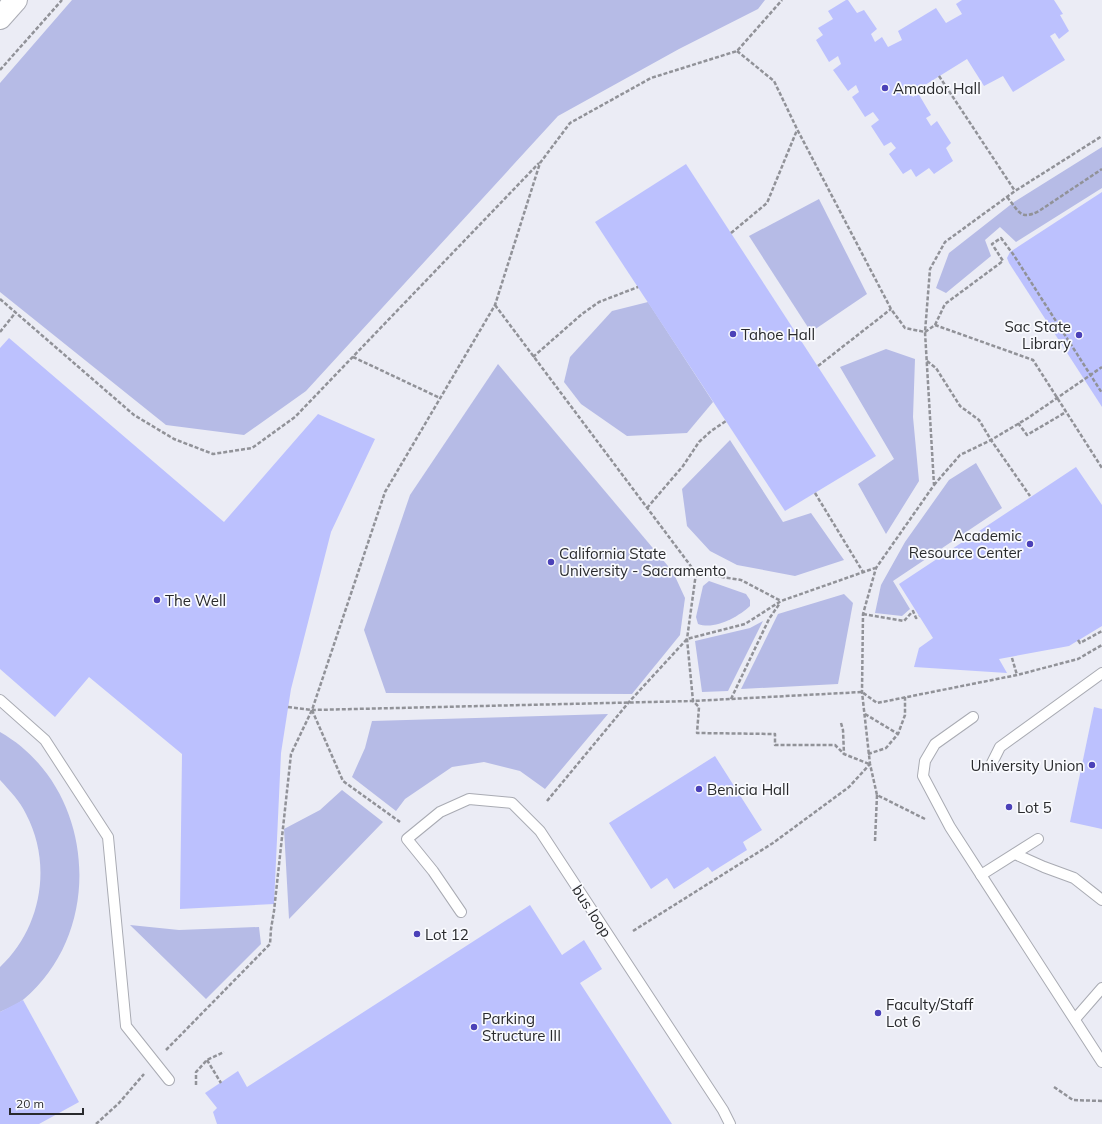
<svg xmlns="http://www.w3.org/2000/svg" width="1102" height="1124" font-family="Mulish,sans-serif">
<rect width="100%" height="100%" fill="#ebecf5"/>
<g fill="#b6bbe6">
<polygon points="72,0 765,0 758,9 679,49 558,116 306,391 244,435 166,425 0,292 0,83"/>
<polygon points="1102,147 1102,188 1016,242 1000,227 985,240 991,256 946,293 936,288 949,253 1014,202"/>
<polygon points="819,199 867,294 811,332 749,236"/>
<polygon points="648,302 713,402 687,433 627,436 581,404 564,382 570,357 612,311"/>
<polygon points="886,349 915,359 913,417 919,481 886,534 858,484 894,459 840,367"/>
<polygon points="498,364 673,572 685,598 680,635 632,694 386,693 364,630 410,495"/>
<polygon points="730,440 783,522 811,513 844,560 795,576 737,565 710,551 687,526 682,489"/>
<polygon points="976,463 1002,508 893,581 910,609 902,616 875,613 881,585 905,542 949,480"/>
<path d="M709,581L746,594L750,600V606C738,617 715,630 698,624L696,617L703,586Z"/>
<polygon points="844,594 853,603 838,684 741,689 778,614"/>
<polygon points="763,621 728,691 702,692 695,641 750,628"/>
<polygon points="608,714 545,789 520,771 484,762 452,767 405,799 396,811 352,777 365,748 372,721"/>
<path d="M0,732C95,786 107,929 24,999C17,1005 8,1008 0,1012V967C41,929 53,865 26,814C20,801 10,791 0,780Z"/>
<polygon points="342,790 383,822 289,919 284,829 320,810"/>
<polygon points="130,925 179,930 259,927 261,944 206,999"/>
</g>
<g fill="#bcc1fe">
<polygon points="846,0 848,0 857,13 864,10 877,29 871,34 875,42 882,37 888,47 902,40 898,31 936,8 946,23 962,14 956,4 962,0 1054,0 1063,14 1060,15 1069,31 1059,39 1055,33 1050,36 1065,60 1013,92 1003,76 984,86 967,59 917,90 915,87 908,91 913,97 918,93 931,115 926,118 931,126 937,121 951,143 946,148 953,161 934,174 929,168 916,177 911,169 903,174 889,154 896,148 891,142 884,146 871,126 879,120 873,112 865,117 852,97 859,92 856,85 848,91 833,70 841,64 838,56 829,62 816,40 823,35 818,28 833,19 828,11"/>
<polygon points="686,164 876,456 785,511 595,222"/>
<polygon points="1102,192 1102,407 1009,263 1007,258 1010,252"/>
<polygon points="9,338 224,522 318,414 375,439 331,532 291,689 281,753 274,904 180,909 182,754 89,677 55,717 0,669 0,348"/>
<polygon points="1076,467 1102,505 1102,626 1069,646 999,659 1007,673 914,667 919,648 933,638 899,584"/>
<polygon points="1094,707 1102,709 1102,829 1070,822"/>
<polygon points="715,756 762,830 743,842 747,850 712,872 708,867 674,889 667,878 651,889 609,823"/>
<polygon points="530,905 562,955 584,940 602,969 580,983 672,1124 217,1124 213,1112 217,1108 205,1093 238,1071 247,1087"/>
<polygon points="23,1000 79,1102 39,1124 0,1124 0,1012"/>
</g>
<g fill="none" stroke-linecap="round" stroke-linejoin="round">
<g stroke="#a9abb3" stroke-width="12">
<g id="lane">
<polyline points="0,700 45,740 108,837 126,1026 169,1080"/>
<polyline points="973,717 935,744 925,761 923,776 950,827 1102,1062"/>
<polyline points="990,767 1000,747 1102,673"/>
<polyline points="1015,854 1044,867 1074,878 1102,900"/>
<polyline points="981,875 1038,839"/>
<polyline points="461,912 433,871 407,839 440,812 469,799 512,803 540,831 723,1110 730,1124"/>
<polyline points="1075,1019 1102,988"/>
</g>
</g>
<g stroke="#a9abb3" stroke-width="24">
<polyline id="secondary" points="0,18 16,0"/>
</g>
<g stroke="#919298" stroke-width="2.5" stroke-dasharray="4 2" stroke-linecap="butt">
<polyline points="737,51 774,81 797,129 891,309 905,328 925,332 935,325 1033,360 1102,468"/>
<polyline points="0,70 62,0"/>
<polyline points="939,76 1015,191"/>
<path d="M1007,197C1019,211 1020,221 1039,211L1102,169"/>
<polyline points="731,233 767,203 797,130"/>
<polyline points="0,299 134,415 174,439 213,454 252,448 295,417 539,163"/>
<polyline points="495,305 696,573 741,580 781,601"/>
<polyline points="935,325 945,304 1003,261 992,244 1001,238 1013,254 1102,393"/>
<polyline points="0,332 16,312"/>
<polyline points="353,357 440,398"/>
<polyline points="533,357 582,314 599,302 638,287"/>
<polyline points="927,361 936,368 960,406 979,420 991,440 1030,496"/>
<polyline points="818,366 891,309"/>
<polyline points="1018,423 1027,435 1066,412"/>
<polyline points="934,485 960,455 991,440 1028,418 1102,367"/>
<polyline points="815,493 863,572"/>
<polyline points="647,508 683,466 699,442 711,431 726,421"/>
<polyline points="696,573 687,639 693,701 699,707 697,733 775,734 775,745 835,745 844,754"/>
<polyline points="863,614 904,621 913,611 916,618 919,616"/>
<polyline points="1078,640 1080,643 1102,631"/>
<polyline points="1012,658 1017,675"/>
<polyline points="731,699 769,619 780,603"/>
<polyline points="288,707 312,710 693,701 862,692 877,703 1017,675 1078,659 1102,645"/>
<polyline points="312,710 343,781 400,822"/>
<polyline points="865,714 898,734"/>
<polyline points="841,723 843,730 844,754 869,764"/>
<polyline points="868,754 886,748 898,734 905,715 905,697"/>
<polyline points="547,801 629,702 687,639 745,624 781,601 875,568"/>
<polyline points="925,819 877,795 870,764 862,692 863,614 876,568 934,485 925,332 930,269 945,242 1015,191 1102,136"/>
<polyline points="875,841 877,795"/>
<polyline points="633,931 773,843 849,787 870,764"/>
<polyline points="166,1050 270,944 271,929 274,911 291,754 312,710 385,492 495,305 540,163 570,123 651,78 737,51 782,0"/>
<polyline points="207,1060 221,1083"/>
<polyline points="196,1085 196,1072 207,1060 224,1052"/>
<polyline points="1054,1087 1073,1100 1102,1101"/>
<polyline points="96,1124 119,1103 144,1074"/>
</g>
<use href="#lane" stroke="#fff" stroke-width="10"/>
<use href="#secondary" stroke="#fff" stroke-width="22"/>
</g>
<g fill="#4b41b8" stroke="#f9fafe" stroke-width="1.5">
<circle cx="885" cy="88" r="4"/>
<circle cx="733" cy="334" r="4"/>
<circle cx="1079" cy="335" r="4"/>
<circle cx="1030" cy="544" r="4"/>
<circle cx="551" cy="562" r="4"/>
<circle cx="157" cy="600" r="4"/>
<circle cx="1092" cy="765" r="4"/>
<circle cx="699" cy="789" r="4"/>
<circle cx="1009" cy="807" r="4"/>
<circle cx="417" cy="934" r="4"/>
<circle cx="878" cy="1013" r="4"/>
<circle cx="474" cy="1027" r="4"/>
</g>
<g text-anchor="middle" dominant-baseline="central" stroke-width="3.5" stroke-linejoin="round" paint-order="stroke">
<g font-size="15" fill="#292a2d" stroke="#f9fafe" text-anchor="start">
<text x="893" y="88">Amador Hall</text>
<text x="1071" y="326" text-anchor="end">Sac State<tspan x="1071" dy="17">Library</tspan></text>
<text x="741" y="334">Tahoe Hall</text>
<text x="1022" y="535" text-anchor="end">Academic<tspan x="1022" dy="17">Resource Center</tspan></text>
<text x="559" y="553">California State<tspan x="559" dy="17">University - Sacramento</tspan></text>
<text x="165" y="600">The Well</text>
<text x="1084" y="765" text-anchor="end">University Union</text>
<text x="707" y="789">Benicia Hall</text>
<text x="1017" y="807">Lot 5</text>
<text x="425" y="934">Lot 12</text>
<text x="886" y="1004">Faculty/Staff<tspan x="886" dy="17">Lot 6</tspan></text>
<text x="482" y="1018">Parking<tspan x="482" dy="17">Structure III</tspan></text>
</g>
<g font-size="15" fill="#292a2d" stroke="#f9fafe">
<text transform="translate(592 911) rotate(57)">bus loop</text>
</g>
</g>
<path d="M10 1108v6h73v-6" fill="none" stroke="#292a2d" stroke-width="2"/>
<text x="16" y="1108" font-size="12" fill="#292a2d" stroke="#f9fafe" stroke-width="3" paint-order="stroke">20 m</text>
</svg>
